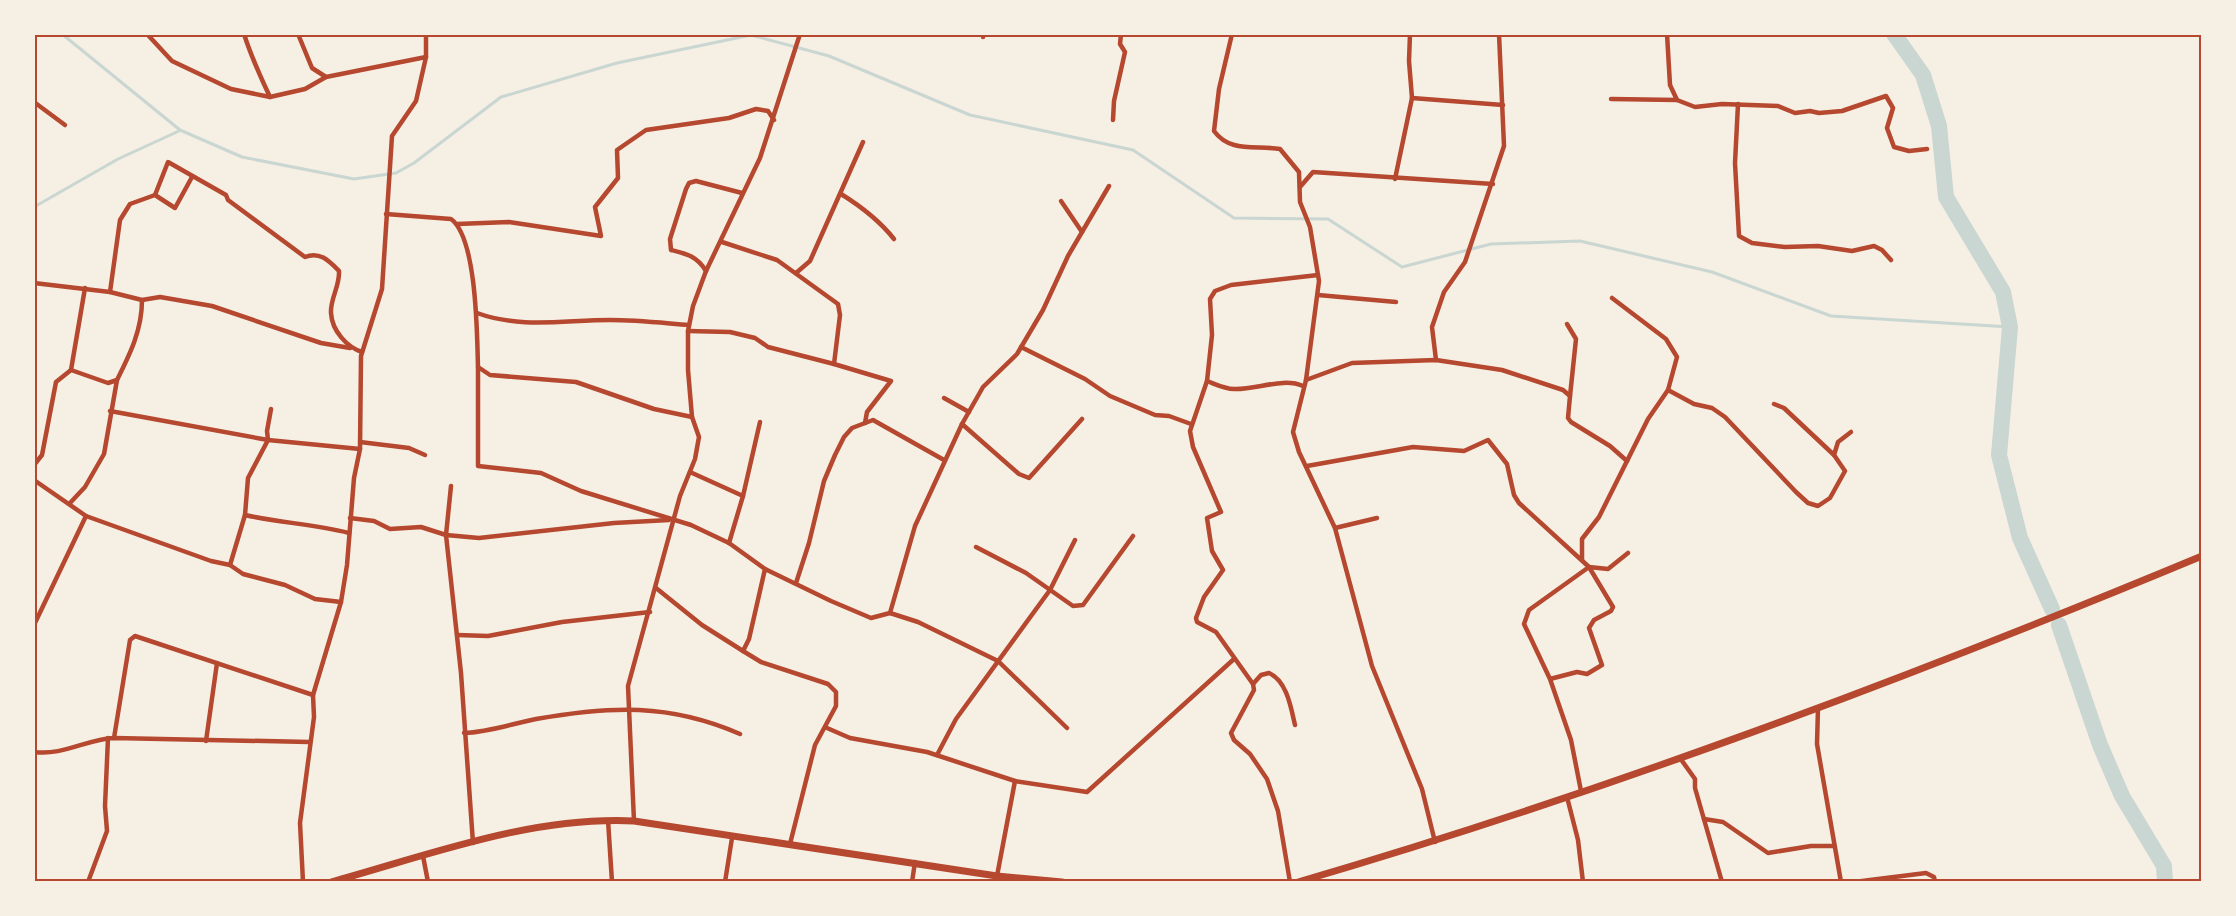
<svg xmlns="http://www.w3.org/2000/svg" width="2236" height="916" font-family="'Archivo Narrow',sans-serif">
<rect width="100%" height="100%" fill="#f6efe4"/>
<g fill="none" stroke-linecap="round" stroke-linejoin="round">
<g stroke="#c9d6d2" stroke-width="3">
<polyline points="62,34 180,130 242,157 354,179 396,173 414,163 501,97 617,63 751,35 829,56 970,115 1133,150 1234,218 1328,219 1402,267 1491,244 1580,241 1712,272 1831,316 2010,327"/>
<polyline points="34,207 118,159 179,131"/>
</g>
<g stroke="#c9d6d2" stroke-width="16">
<polyline points="1894,34 1923,75 1939,126 1946,197 2003,292 2010,327 1999,455 2020,538 2052,609"/>
<polyline points="2059,625 2100,745 2122,796 2164,866 2165,882"/>
</g>
<g stroke="#b5482f" stroke-width="4.5">
<polyline points="147,34 172,61 231,89 270,97 305,89 326,77 426,57"/>
<path d="M244,34C251,56 260,76 270,97"/>
<polyline points="298,34 312,68 326,77"/>
<path d="M1232,34L1219,89L1214,131C1230,153 1255,145 1280,149L1299,172L1300,202L1310,227L1319,281L1306,380L1293,432L1299,452L1335,528L1372,666L1422,789L1435,842"/>
<polyline points="1410,34 1409,61 1412,98"/>
<polyline points="1667,34 1670,85 1677,100"/>
<polyline points="983,37 983,34"/>
<polyline points="1611,99 1677,100 1695,107 1722,104 1778,106 1795,113 1810,111 1819,113 1842,111 1886,96 1893,108 1887,128 1894,147 1909,151 1927,149"/>
<polyline points="34,102 65,125"/>
<polyline points="1738,104 1735,163 1739,236 1752,243 1785,247 1818,246 1852,251 1874,246 1882,250 1891,260"/>
<polyline points="1113,120 1114,101 1125,52 1120,44 1121,34"/>
<polyline points="1395,179 1412,98 1503,105"/>
<polyline points="1300,187 1313,172 1493,184"/>
<path d="M841,194C862,207 879,220 894,239"/>
<path d="M155,195L168,162L226,195L228,200L305,257C320,251 329,261 339,271C340,286 330,299 331,313C332,331 347,347 362,352"/>
<polyline points="1061,201 1082,232"/>
<path d="M386,214L451,219C477,238 477,335 478,367L490,375L576,382L654,409L692,417"/>
<polyline points="457,224 509,222 601,236 595,207 618,178 617,150 646,130 729,118 756,109 768,111 774,120"/>
<polyline points="722,242 777,260 838,304 840,315 834,364 891,381 867,412 865,423"/>
<path d="M706,271C697,256 687,254 671,250L670,239L686,189L689,183L696,181L742,193"/>
<polyline points="796,273 810,261 863,142"/>
<polyline points="34,283 110,292 142,300 160,297 212,306 321,343 350,348"/>
<polyline points="110,292 120,220 130,204 155,195 175,208 192,177"/>
<polyline points="1318,295 1396,302"/>
<path d="M477,313C521,329 564,320 610,320C637,320 663,323 689,325"/>
<polyline points="1567,324 1576,339 1570,396"/>
<polyline points="688,331 730,332 755,338 768,347 834,364"/>
<polyline points="1021,347 1085,379 1110,396 1155,415 1169,416 1191,424"/>
<polyline points="1436,360 1432,327 1444,292 1465,262 1504,146 1499,34"/>
<polyline points="478,367 478,466 541,473 581,491 691,525 729,543 765,569 831,601 871,618 890,613 918,622 998,661 1067,728"/>
<polyline points="71,370 85,288"/>
<path d="M117,380C130,354 142,330 142,300"/>
<polyline points="1306,380 1352,363 1436,360 1502,370 1563,390 1570,396 1568,418 1571,422 1610,446 1627,461"/>
<path d="M1207,381C1215,384 1225,389 1234,389C1256,390 1283,377 1303,386"/>
<polyline points="1668,390 1694,404 1712,408 1725,417 1796,492 1808,503 1818,506 1830,498 1845,471 1834,455 1784,408 1774,404"/>
<polyline points="944,398 969,412"/>
<polyline points="110,411 268,440 360,449"/>
<polyline points="962,424 1019,474 1029,478 1082,419"/>
<polyline points="360,442 409,448 425,455"/>
<polyline points="1834,455 1838,442 1851,432"/>
<polyline points="34,465 42,455 56,382 71,370 108,383 117,380 104,454 85,487 70,503"/>
<polyline points="1307,466 1413,447 1464,451 1488,440 1507,464 1514,495 1519,503 1589,567 1608,569 1628,553"/>
<polyline points="690,472 743,496"/>
<polyline points="34,480 86,516 211,561 230,565 243,574 285,585 315,599 341,602"/>
<polyline points="451,486 446,535 461,673 473,843"/>
<path d="M245,515C280,523 314,524 349,533"/>
<polyline points="350,518 374,521 390,529 421,527 446,535 479,538 614,523 669,520"/>
<polyline points="1335,528 1377,518"/>
<polyline points="729,543 743,496 760,422"/>
<polyline points="976,547 1026,573 1073,606 1083,605 1133,536"/>
<polyline points="1582,560 1582,539 1599,517 1648,419 1668,390 1677,357 1666,339 1612,298"/>
<polyline points="230,565 245,515 248,478 268,440 267,431 271,409"/>
<polyline points="765,569 749,639 743,651 761,662 828,684 836,692 836,706 815,745 790,844"/>
<polyline points="796,583 809,543 824,481 835,455 844,437 852,428 873,420 944,460"/>
<polyline points="656,588 702,625 743,651"/>
<polyline points="890,613 915,526 962,424 983,387 1017,354 1043,310 1068,256 1109,186"/>
<polyline points="34,625 86,516"/>
<polyline points="457,635 488,636 562,622 650,612"/>
<polyline points="1550,679 1577,672 1587,674 1602,665 1589,628 1594,620 1611,611 1613,607 1589,567 1529,610 1524,624 1550,679 1571,740 1581,791"/>
<path d="M1253,684L1261,675L1269,673C1287,681 1291,708 1295,725"/>
<polyline points="1818,708 1817,744 1841,882"/>
<polyline points="827,728 850,738 927,752 1015,781 1087,792 1234,659"/>
<path d="M464,733C489,732 511,724 536,719C610,706 669,703 740,734"/>
<polyline points="114,738 130,640 135,636 313,695"/>
<polyline points="206,741 217,663"/>
<path d="M34,752C63,756 87,739 114,738L309,742"/>
<polyline points="937,755 956,719 1050,590 1075,540"/>
<polyline points="1680,758 1695,779 1695,788 1722,882"/>
<polyline points="1567,797 1578,840 1583,882"/>
<polyline points="1704,819 1723,822 1768,853 1811,846 1834,846"/>
<polyline points="608,820 612,882"/>
<polyline points="634,821 628,686 680,496 695,459 699,437 692,417 688,370 688,331 693,306 706,271 760,158 800,34"/>
<polyline points="423,856 428,882"/>
<polyline points="997,876 1015,781"/>
<polyline points="88,882 107,831 105,806 108,738"/>
<polyline points="303,882 300,823 314,717 313,695 341,602 347,565 354,478 360,449 361,356 382,289 392,136 416,101 426,57 426,34"/>
<polyline points="725,882 732,838"/>
<polyline points="912,882 915,862"/>
<polyline points="1290,882 1278,811 1267,779 1250,754 1234,740 1231,733 1254,690 1253,684 1216,632 1197,622 1196,618 1204,597 1223,570 1212,551 1207,518 1221,512 1193,447 1190,431 1207,381 1212,335 1210,299 1215,291 1231,285 1318,275"/>
<polyline points="1854,882 1926,873 1934,877 1935,882"/>
</g>
<g stroke="#b5482f" stroke-width="7">
<path d="M331,882C429,855 531,816 634,821L997,876L1062,882"/>
<path d="M1298,882C1606,792 1906,679 2202,556"/>
</g>
</g>
<rect width="2236" height="916" fill="none" stroke="#f6efe4" stroke-width="72"/>
<rect x="36" y="36" width="2164" height="844" fill="none" stroke="#b5482f" stroke-width="2"/>
</svg>
